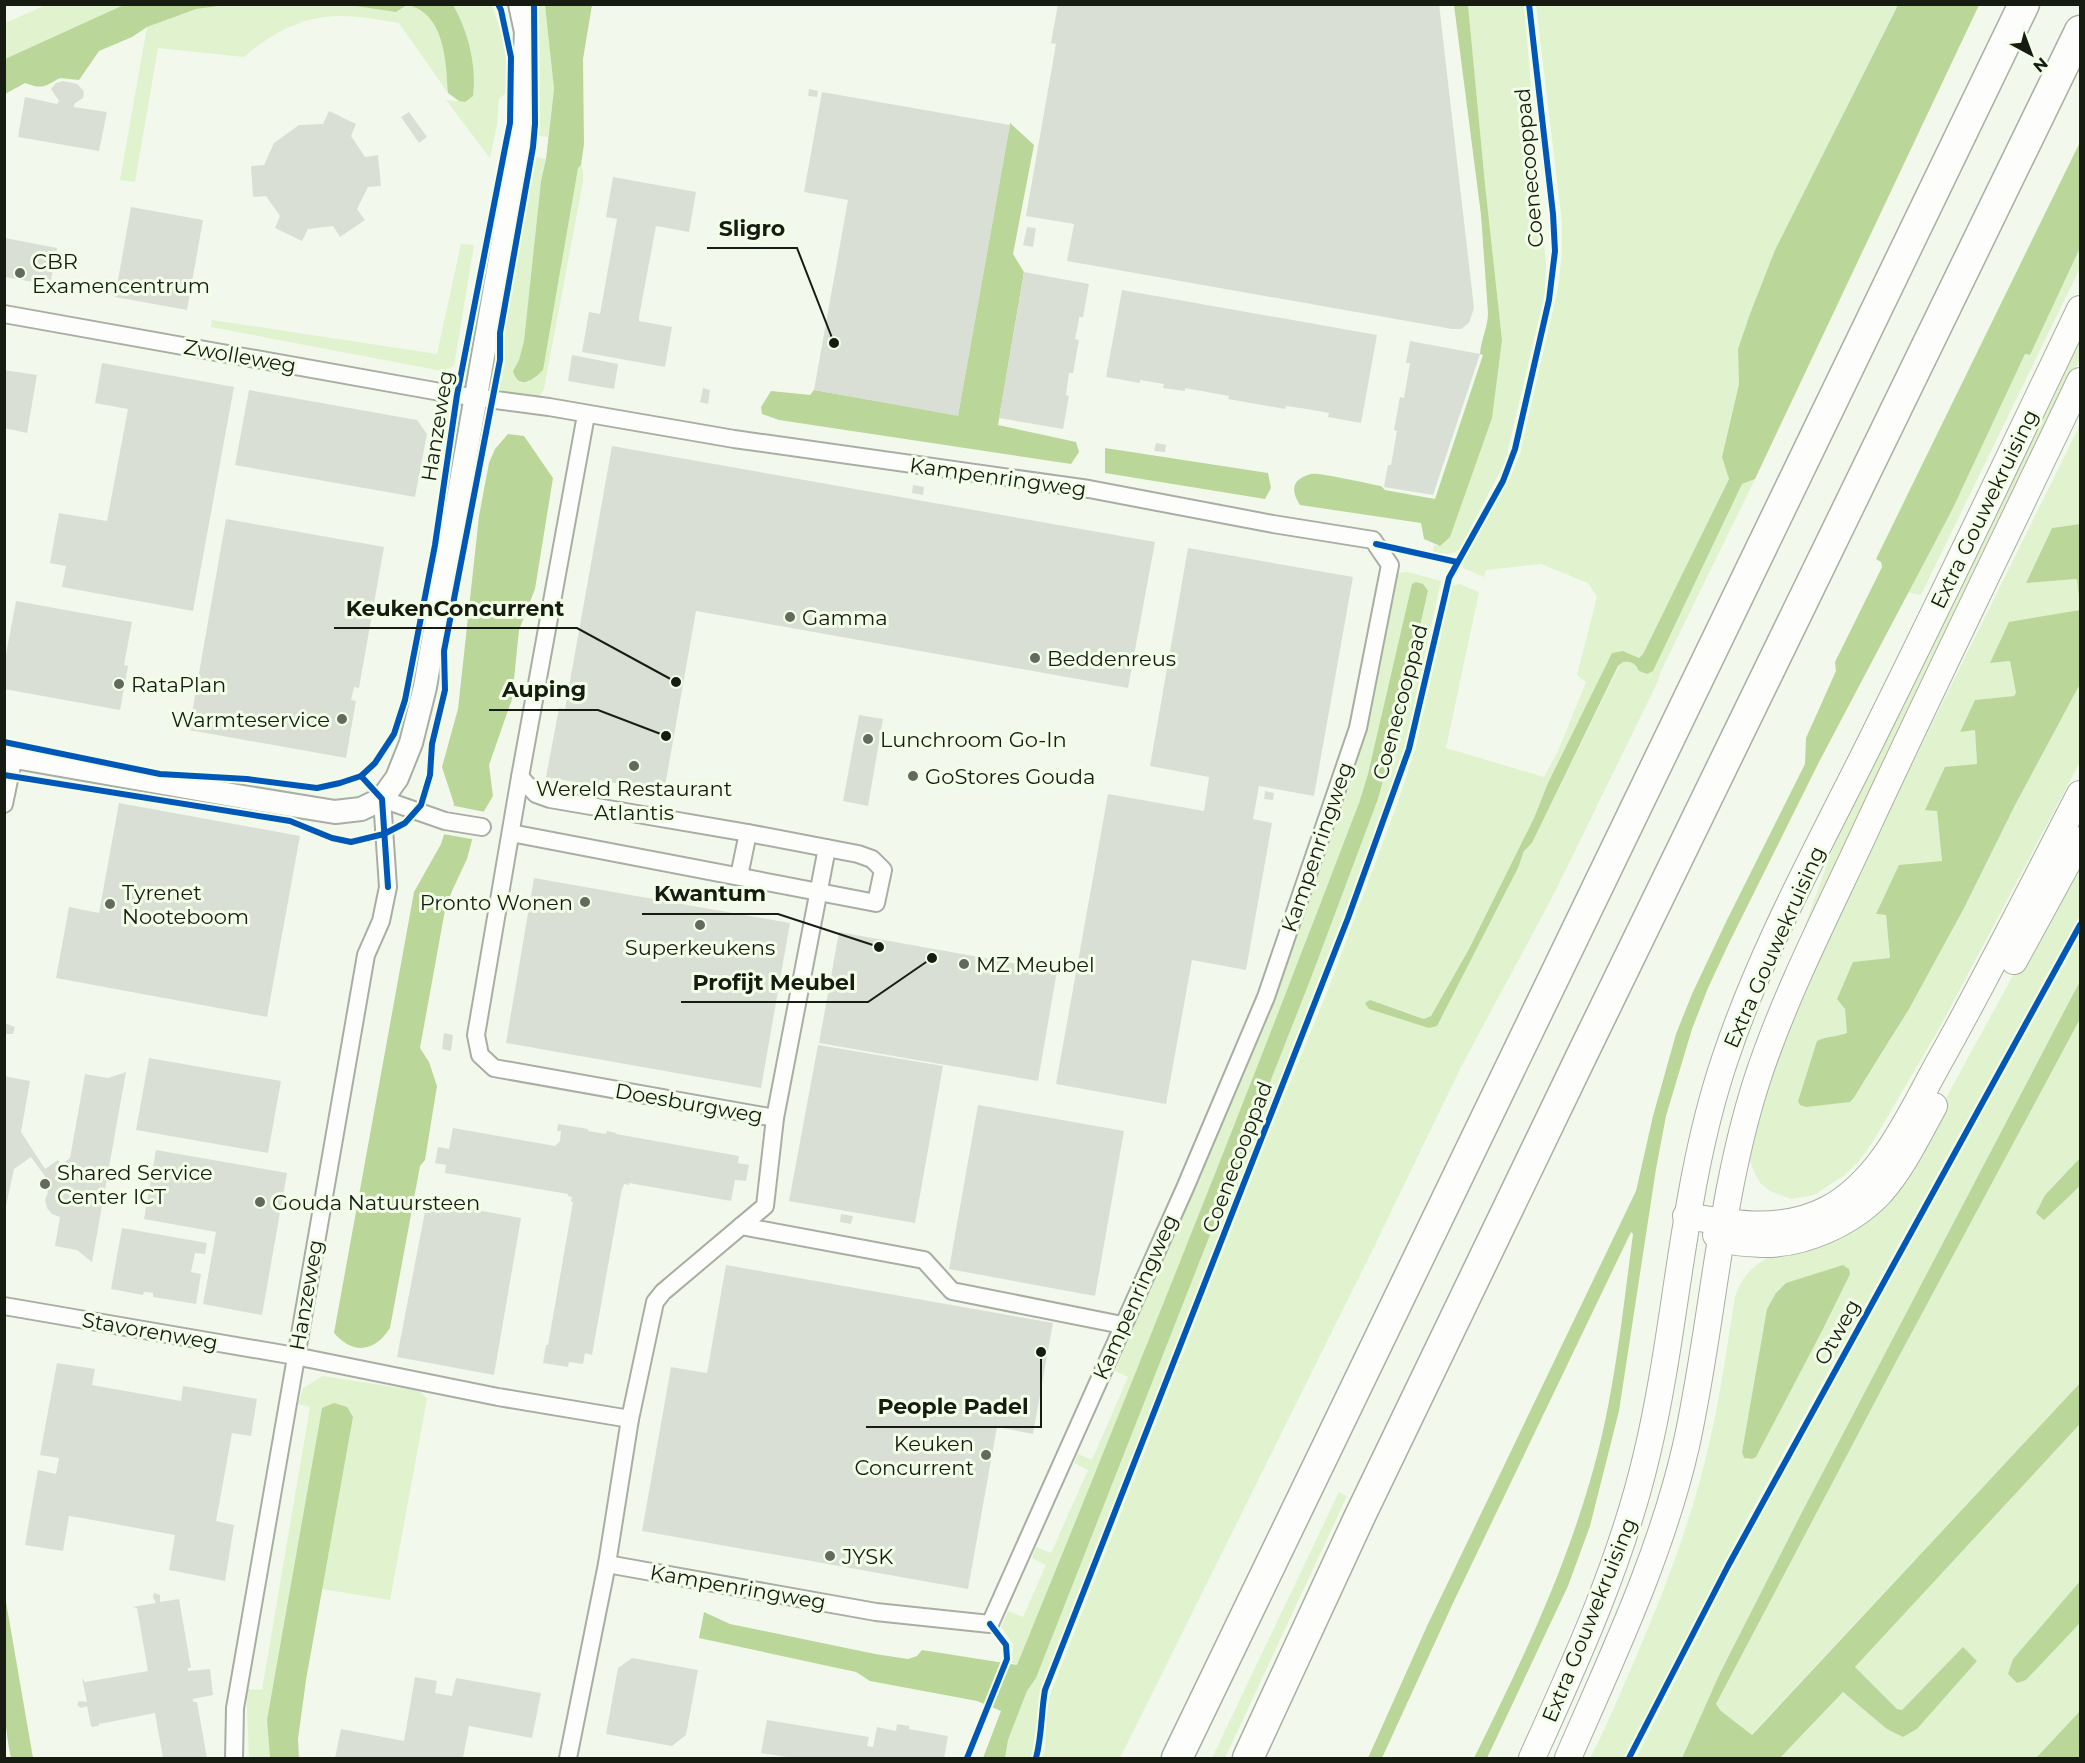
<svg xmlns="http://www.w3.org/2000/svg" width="2085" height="1763" font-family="Montserrat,sans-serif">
<rect width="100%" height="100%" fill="#f2f9ec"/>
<g fill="#e0f2ce" fill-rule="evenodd">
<path d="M320,4L349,5L396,12L407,5C445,13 446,62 448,93L399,23C380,20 361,16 342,16C304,15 272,33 244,57L158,48L135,182L120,180L147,27L196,9L218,5Z"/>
<polygon points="46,5 126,5 5,59 5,23"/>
<polygon points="453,5 492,5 505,43 507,92 499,99 497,125 490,158 446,100 466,102"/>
<polygon points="537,5 545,5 554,89 548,137 539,136"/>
<path d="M1468,5H1524L1546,263L1545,293L1505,462L1460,548C1452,556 1444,554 1433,552L1434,545L1440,546L1502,340L1485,184Z"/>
<path d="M1536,5H1898L1775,250L1738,349L1739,384L1722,457L1729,479L1643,654L1639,658L1623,651L1612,654L1548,783L1534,818L1469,949L1431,1016L1425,1019L1383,1003L1437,1025L1518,868L1524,851L1532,843L1619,666L1623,662C1631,661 1635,663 1639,671L1646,674L1653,671L1742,484L1755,479L1662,669L1657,683L1555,892L1461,1067L1375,1245L1120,1758H1042L1045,1748L1046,1711L1051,1692L1268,1136L1329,987L1396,807L1415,750L1452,586L1459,584L1479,592L1446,748L1544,777L1558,751L1586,682L1577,675L1597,597L1588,583L1541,564L1486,570L1484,577L1463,568L1462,563L1511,476L1520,454L1558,288L1562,253V222Z"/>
<polygon points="535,157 546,159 541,181 524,341 519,360 513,371 521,383 528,382 537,376 578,167 581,165 583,170 583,182 544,389 538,399 508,395 498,388 504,355 504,328"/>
<polygon points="461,244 474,245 454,366 442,371 211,327 212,320 437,354"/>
<polygon points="2080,248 2080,268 1921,595 1907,592 1953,508 2025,354 2030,355"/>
<polygon points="2080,336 2080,359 1805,935 1802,934 1838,834"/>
<path d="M2080,425V524L2052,528L2026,582L2077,579L2080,610L2065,613L1991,663L2010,661L2016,693L2014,696L1975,700L1960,732L1975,730L1977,764L1926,810H1937L1942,861L1876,914L1878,915H1886L1890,959L1845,1009L1848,1034C1837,1037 1826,1036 1817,1042L1798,1100L1855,1096C1917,1003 1964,903 2015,804C2036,764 2059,724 2080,684V762L1940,1027L1872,1143L1858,1162L1845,1175L1814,1195L1791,1199L1770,1191L1761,1184L1755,1174L1750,1161L1749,1150L1767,1084L1792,1019L1888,813Z"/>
<path d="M1408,572L1441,581L1405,746L1364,863L1044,1686C1036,1710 1038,1734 1031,1758H1005L1008,1740L1027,1691L1036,1678L1311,978L1378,799L1394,741L1428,592L1423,584L1416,582L1368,774L1359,803L1277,1020L1074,1529L1017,1665L1012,1663L1013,1644L1001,1627L1008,1611L1023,1617L1046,1565L1032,1558L1036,1547L1051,1553L1088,1470L1074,1463L1078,1454L1092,1460L1128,1377L1115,1371L1268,1017L1360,751L1397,573Z"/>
<path d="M2080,853V915L1747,1519L1624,1758H1590C1606,1728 1619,1696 1633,1664C1664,1592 1693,1517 1710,1440C1721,1393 1727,1345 1735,1297C1739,1284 1745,1275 1755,1266L1911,1162ZM1822,1331L1756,1457L1748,1460L1742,1452L1755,1385Z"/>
<polygon points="2080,936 2080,981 1801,1514 1720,1673 1682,1758 1636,1758 1745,1544"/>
<polygon points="2080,1019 2080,1158 2045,1195 2076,1191 2080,1186 2080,1383 1751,1735 1721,1711 1716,1704 1896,1362"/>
<polygon points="323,1376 420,1391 427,1399 390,1600 322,1589 353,1417 322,1409 267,1720 270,1758 249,1758 246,1689 262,1690 310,1407 298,1404 303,1388"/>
<polygon points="2080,1424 2080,1581 2013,1659 2026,1680 2080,1623 2080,1711 2036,1758 1780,1758 1843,1692 1888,1729 1903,1737 1917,1729 1977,1661 1963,1648 1902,1710 1897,1709 1855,1667"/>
<polygon points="1339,1492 1347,1496 1225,1758 1212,1758"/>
</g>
<g fill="#bad799">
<path d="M126,4L225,5L196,9L147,27L132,37L99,51L79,80L60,78C45,86 43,90 25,83L5,94V59Z"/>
<path d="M320,5H453C468,31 477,66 473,96L465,102L459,101L448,93C446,62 445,13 407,5L396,12L349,5Z"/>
<path d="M545,5H592L583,59L584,144L581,165L578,168L543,370C533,380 519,391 513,371L519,360L524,341L541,181L546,159L554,89Z"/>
<path d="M1454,5H1468L1485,184L1502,340L1492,418L1450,537L1440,546L1424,539L1421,523L1300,505C1290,490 1292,479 1311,474C1319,472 1369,484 1381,486L1385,490L1435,499L1483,355L1480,354C1481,339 1488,327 1488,313L1481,215Z"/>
<path d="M1898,5H1979L1755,479L1742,484L1653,671L1647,674L1639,671C1635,663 1631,661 1623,662L1618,666L1532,843L1524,851L1518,868L1437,1026L1429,1028L1369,1009L1365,1003L1370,1000L1424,1019L1431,1016L1469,949L1534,818L1548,783L1612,653L1623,651L1639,658L1643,654L1729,479L1722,457L1739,384L1738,349L1750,314L1775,250Z"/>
<polygon points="1010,123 1034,145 1013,254 1024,272 998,425 1076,442 1079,452 1071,464 779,420 762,414 761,407 771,391 810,395 814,390 958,415"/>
<path d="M2080,142V248L2030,355L2025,354L1953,508L1819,762L1729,943L1708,988L1692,1029L1666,1116L1656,1169L1619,1411L1590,1526L1568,1586L1487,1758H1474C1518,1669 1562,1578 1590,1481C1614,1401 1622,1316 1633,1234L1631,1232L1454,1601L1382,1758H1368L1427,1626L1636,1191L1653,1116L1676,1034L1692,994L1725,924L1805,764L1806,738L1836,671L1835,662L1882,567L1881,562L1876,559Z"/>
<path d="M508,434L524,436L553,478L535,589L519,630L512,699L489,765L493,796L476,825L467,859L452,891L445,910L420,1048L429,1062L437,1086L425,1160L420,1166L390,1328C375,1352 353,1355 334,1333L414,892L441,844L454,804L442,767L458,709L479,516L489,463L495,449Z"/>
<polygon points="1105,448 1268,473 1271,488 1265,499 1105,473"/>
<path d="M2080,524V684L2015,805L1964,908L1909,1009L1855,1096L1850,1102L1806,1107L1800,1105L1798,1101L1817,1041C1826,1036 1837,1037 1847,1033L1845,1009L1837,999L1853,962L1890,958L1886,915L1876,914L1899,865L1942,861L1937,811L1925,810L1945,767L1977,764L1975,730L1960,732L1975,700L2014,696L2016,693L2010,661L1990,663L2009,622L2080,610L2077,579L2026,583L2052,528Z"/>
<path d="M1416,582L1423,584L1428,591L1394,741L1378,799L1311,978L1036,1678L1027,1691L1008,1740L1005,1758H983L1001,1711L977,1701L870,1681L856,1672L699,1638L704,1612L730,1624L875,1654L908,1659L917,1656L922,1650L1017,1665C1134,1379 1249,1092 1359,803L1368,774L1412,584Z"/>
<polygon points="2080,981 2080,1019 1896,1362 1716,1704 1721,1711 1752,1735 2080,1383 2080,1424 1855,1667 1897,1709 1902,1710 1963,1647 1977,1661 1917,1729 1903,1737 1887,1729 1843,1692 1780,1758 1682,1758 1720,1673 1801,1514"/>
<polygon points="2080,1158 2080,1186 2044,1220 2036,1213 2045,1195"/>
<polygon points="1843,1265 1849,1269 1850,1274 1822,1331 1756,1457 1752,1459 1744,1458 1742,1452 1767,1309 1776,1293 1786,1283"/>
<polygon points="334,1403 347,1407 353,1417 306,1680 298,1739 299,1758 270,1758 267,1720 322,1408"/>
<polygon points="2080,1581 2080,1623 2026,1680 2017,1683 2008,1674 2013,1659"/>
<path d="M4,1596H5L33,1758H11C0,1706 4,1650 4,1596Z"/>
<polygon points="2080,1711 2080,1758 2036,1758"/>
</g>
<polygon fill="#f2f9ec" points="450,805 485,812 477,840 443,834"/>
<g fill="#d9dfd4">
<polygon points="1058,4 1439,4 1474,308 1469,323 1461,329 1452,329 1067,261 1074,224 1026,216 1056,44 1051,43"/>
<polygon points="63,81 77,84 84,91 83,98 74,104 74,107 107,112 99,151 18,137 25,97 57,104 59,101 51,89 56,83"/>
<polygon points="809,89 818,91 817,97 808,96"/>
<polygon points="822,92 1010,125 958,416 814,390 848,200 804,192"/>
<polygon points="329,111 356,124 351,136 365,157 378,155 381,186 368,187 357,209 365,220 340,237 333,226 308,229 302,241 275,228 280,216 266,196 253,197 251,166 264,165 274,143 299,125 323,124"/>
<polygon points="409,112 427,137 419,143 401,117"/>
<polygon points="613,177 696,192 689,232 656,226 639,317 639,321 672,327 665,367 582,352 589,312 600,314 617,219 606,217"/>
<polygon points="131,207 203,220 187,310 115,297"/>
<polygon points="1027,227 1036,228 1033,247 1023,245"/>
<polygon points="5,238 57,248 50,285 5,277"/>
<polygon points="1024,272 1089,284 1083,317 1079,317 1079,320 1075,339 1079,340 1073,373 1069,373 1066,395 1069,396 1063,429 999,418"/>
<polygon points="1122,290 1377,335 1361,423 1328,417 1329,413 1307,409 1286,406 1285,409 1228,399 1229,396 1185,388 1185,391 1163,388 1164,384 1140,380 1140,383 1106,377"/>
<polygon points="1410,341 1480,354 1433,495 1384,487 1388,465 1391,465 1397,431 1394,430 1400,397 1404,398 1410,363 1406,363"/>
<polygon points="572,355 618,364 614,389 568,381"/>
<polygon points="102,363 234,387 193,611 62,587 66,566 50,563 59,513 107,521 128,409 95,403"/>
<polygon points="4,370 37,375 27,433 4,428"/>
<polygon points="703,388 710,390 708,404 700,402"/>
<polygon points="249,390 417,420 427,434 415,497 235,465"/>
<polygon points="1156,443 1166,445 1165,452 1154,451"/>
<polygon points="612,446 1155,542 1128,688 696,611 664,792 599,780 598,786 546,777 559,708 565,709"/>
<polygon points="913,485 924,487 923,495 912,493"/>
<polygon points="226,519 384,547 359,688 354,687 351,700 356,701 346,758 189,730"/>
<polygon points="1188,548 1353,577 1314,796 1259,786 1253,819 1272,823 1246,970 1192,960 1166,1104 1056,1084 1108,794 1204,811 1209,777 1150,766"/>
<polygon points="16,601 132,622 124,665 128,666 120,710 4,689 4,665"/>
<polygon points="859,715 883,719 868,806 843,801"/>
<polygon points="1265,791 1274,793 1273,800 1264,799"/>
<polygon points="119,803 300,836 267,1017 56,978 69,907 99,913"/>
<polygon points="534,878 790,923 761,1088 506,1043"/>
<polygon points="839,932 1057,971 1038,1081 819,1043"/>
<polygon points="4,1023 15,1027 13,1034 4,1034"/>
<polygon points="444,1033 453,1035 451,1051 442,1049"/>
<polygon points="818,1045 943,1066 915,1223 789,1201"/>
<polygon points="149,1058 281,1081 268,1153 136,1130"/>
<polygon points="126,1072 92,1262 77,1250 55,1246 60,1217 52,1214 47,1208 45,1200 48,1192 42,1183 47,1179 31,1157 14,1169 4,1215 4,1075 8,1077 30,1081 21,1132 45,1169 58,1160 61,1165 70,1158 85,1074 108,1078"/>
<polygon points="978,1105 1124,1131 1095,1296 949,1269"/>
<polygon points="558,1124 588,1129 588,1131 606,1134 607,1131 616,1133 616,1134 739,1156 738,1163 749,1165 746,1181 735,1180 731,1201 629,1183 629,1185 624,1184 623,1188 622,1188 592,1355 585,1353 583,1364 569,1362 568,1367 543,1363 546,1345 548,1345 573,1202 571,1202 572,1197 568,1196 568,1194 445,1173 446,1165 435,1163 438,1147 449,1149 453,1128 555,1146 560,1141 561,1131 557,1131"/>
<polygon points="156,1150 287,1173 262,1315 203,1304 216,1232 144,1219"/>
<polygon points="427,1201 521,1218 494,1375 397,1357"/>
<polygon points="841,1214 853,1216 851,1224 840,1222"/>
<polygon points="122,1228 207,1243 205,1254 195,1253 191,1272 201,1274 196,1304 153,1297 153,1293 144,1292 143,1295 111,1289"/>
<polygon points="726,1265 1053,1323 1033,1434 997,1427 968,1589 642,1531 671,1367 707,1373"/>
<polygon points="57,1363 95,1369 92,1385 181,1401 183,1386 257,1399 251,1436 232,1433 223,1483 216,1521 234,1525 225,1581 169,1570 175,1535 82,1518 69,1516 63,1551 25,1545 38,1470 56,1474 59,1458 40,1455"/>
<polygon points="154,1593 160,1595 160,1602 179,1599 191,1668 188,1668 188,1671 210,1669 213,1695 193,1699 193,1702 197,1702 207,1758 163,1758 155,1713 99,1724 99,1726 93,1727 91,1726 87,1706 81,1708 77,1705 79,1701 87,1702 82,1678 85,1682 148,1671 137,1608 132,1607 156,1603 153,1597"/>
<polygon points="632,1658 698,1670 686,1735 672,1746 606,1734 618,1668"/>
<polygon points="415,1677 437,1681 435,1693 452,1696 456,1678 541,1693 532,1738 469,1726 463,1758 335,1758 341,1729 404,1741"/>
<polygon points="767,1720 869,1737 867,1746 873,1747 877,1727 896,1731 897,1724 909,1726 909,1729 948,1736 944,1758 794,1758 761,1753"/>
</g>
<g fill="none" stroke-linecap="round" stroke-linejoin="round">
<g stroke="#a8aea3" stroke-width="20">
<g id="street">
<polyline points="4,314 457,395 549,407 734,439 1089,489 1273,524 1373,540 1390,565 1358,728 1266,997 1185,1188 990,1624 876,1612 607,1564 630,1419 655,1302 663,1292 765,1206 775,1118 494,1068 480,1055 476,1035 520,777 586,415"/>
<polyline points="4,804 14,756"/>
<polyline points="511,833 876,903 883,870 872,859 858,854 748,833 550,799 536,794 520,777"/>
<polyline points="739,876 748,833"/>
<polyline points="775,1118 827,848"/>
<polyline points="741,1226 924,1260 952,1291 1122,1325"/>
<polyline points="4,1306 295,1356 498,1397 630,1419"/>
<polyline points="234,1758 235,1708 366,955 381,921 388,887 382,799 445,821 482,827"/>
<polyline points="568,1758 607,1564"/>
</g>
</g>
<g stroke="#a8aea3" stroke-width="26">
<polyline id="secondary" points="4,755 243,797 335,812 361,809 382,799 397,778 411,743 425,687 520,145 526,32 520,4"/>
</g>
<g stroke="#a8aea3" stroke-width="28">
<g id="primary">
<polyline points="2014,961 2080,840"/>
<path d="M1686,1216C1734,1224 1782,1233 1828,1209C1885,1178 1912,1109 1943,1055C1991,969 2035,881 2080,794"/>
<path d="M1716,1235C1728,1243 1748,1243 1761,1244C1804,1245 1852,1223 1881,1192C1903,1167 1918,1135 1934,1106"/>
<path d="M1532,1758C1576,1661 1621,1563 1646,1458C1678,1326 1681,1189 1725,1059C1762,948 1820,844 1872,739C1943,596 2012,452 2080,309"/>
<path d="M1568,1758C1612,1657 1661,1555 1686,1446C1714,1320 1719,1190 1761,1068C1790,984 1832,904 1869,823C1938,675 2010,528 2080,381"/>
</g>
</g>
<g stroke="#a8aea3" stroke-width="33">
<g id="highway">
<polyline points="1177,1758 2024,4"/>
<polyline points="1248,1758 1359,1518 1580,1059 2080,31"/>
</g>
</g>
<use href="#street" stroke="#fdfefc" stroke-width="16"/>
<use href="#secondary" stroke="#fdfefc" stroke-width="22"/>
<use href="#primary" stroke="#fdfefc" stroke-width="26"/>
<use href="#highway" stroke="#fdfefc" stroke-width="30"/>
<g stroke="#f2fee7" stroke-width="10">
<g id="cycleway">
<polyline points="1376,544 1457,562"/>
<polyline points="4,742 160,774 247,779 317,788 340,783 361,776 375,763 394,734 405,700 435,545 457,395 506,143 510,123 511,57 501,10 498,4"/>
<polyline points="4,775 290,821 332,838 351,842 384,834 405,823 421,805 430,775 432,744 445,690 444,651 500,360 500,333 533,147 535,124 534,4"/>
<polyline points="361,776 382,799 388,887"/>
<polyline points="967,1758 1007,1659 1006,1645 990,1624"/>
<path d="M1036,1758C1042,1736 1041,1713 1045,1690L1348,918L1409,749L1449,578L1503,481L1515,449L1549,300L1555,251L1553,214L1529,4"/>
<polyline points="1629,1758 1728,1566 2080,925"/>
</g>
</g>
<use href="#cycleway" stroke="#0057b8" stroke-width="6"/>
</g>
<g fill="#64695e" stroke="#f2fee7" stroke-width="2">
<circle cx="20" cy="273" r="6"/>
<circle cx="790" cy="617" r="6"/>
<circle cx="1035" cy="658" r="6"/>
<circle cx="119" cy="684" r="6"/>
<circle cx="342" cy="719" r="6"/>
<circle cx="868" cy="739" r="6"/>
<circle cx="634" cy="766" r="6"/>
<circle cx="913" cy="776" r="6"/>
<circle cx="585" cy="902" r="6"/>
<circle cx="110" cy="904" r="6"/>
<circle cx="700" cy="925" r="6"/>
<circle cx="964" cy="964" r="6"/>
<circle cx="45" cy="1184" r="6"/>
<circle cx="260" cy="1202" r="6"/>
<circle cx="986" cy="1455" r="6"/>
<circle cx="830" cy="1556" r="6"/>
</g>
<g text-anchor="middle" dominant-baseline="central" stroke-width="6" stroke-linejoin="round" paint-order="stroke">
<g font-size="21" fill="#171c12" stroke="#f2fee7">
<text transform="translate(1529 168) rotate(-95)">Coenecooppad</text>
<text transform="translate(240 356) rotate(10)">Zwolleweg</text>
<text transform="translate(437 426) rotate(-81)">Hanzeweg</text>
<text transform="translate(998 477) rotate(8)">Kampenringweg</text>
<text transform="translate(1984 509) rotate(-64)">Extra Gouwekruising</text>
<text transform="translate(1400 702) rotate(-75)">Coenecooppad</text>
<text transform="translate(1317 847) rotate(-71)">Kampenringweg</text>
<text transform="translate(1774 947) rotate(-66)">Extra Gouwekruising</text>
<text transform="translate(689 1103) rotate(10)">Doesburgweg</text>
<text transform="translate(1237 1157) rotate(-69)">Coenecooppad</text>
<text transform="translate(306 1295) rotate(-80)">Hanzeweg</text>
<text transform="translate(1135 1297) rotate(-66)">Kampenringweg</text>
<text transform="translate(150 1331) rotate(10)">Stavorenweg</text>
<text transform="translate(1837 1332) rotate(-61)">Otweg</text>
<text transform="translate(738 1587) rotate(10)">Kampenringweg</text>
<text transform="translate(1589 1620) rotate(-68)">Extra Gouwekruising</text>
</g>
<g font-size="21" fill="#171c12" stroke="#f2fee7" text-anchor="start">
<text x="32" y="261">CBR<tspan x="32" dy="24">Examencentrum</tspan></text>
<text x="802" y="617">Gamma</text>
<text x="1047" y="658">Beddenreus</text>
<text x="131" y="684">RataPlan</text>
<text x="330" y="719" text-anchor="end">Warmteservice</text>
<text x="880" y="739">Lunchroom Go-In</text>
<text x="925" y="776">GoStores Gouda</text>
<text x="634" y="788" text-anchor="middle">Wereld Restaurant<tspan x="634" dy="24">Atlantis</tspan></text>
<text x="122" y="892">Tyrenet<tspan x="122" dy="24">Nooteboom</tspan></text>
<text x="573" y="902" text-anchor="end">Pronto Wonen</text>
<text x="700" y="947" text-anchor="middle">Superkeukens</text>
<text x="976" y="964">MZ Meubel</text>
<text x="57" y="1172">Shared Service<tspan x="57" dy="24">Center ICT</tspan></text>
<text x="272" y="1202">Gouda Natuursteen</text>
<text x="974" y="1443" text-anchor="end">Keuken<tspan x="974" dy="24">Concurrent</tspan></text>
<text x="842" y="1556">JYSK</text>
</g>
</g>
<path fill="none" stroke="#171c12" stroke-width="2" d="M834 343L797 248H707M676 682L577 628H334M666 736L598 710H489M879 947L778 914H642M932 958L868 1002H681M1041 1352L1041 1427H866"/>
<g fill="#171c12" stroke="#f2fee7" stroke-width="2">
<circle cx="834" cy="343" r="6"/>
<circle cx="676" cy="682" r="6"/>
<circle cx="666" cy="736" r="6"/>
<circle cx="879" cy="947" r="6"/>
<circle cx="932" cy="958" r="6"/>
<circle cx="1041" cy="1352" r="6"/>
</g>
<g font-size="22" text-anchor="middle" font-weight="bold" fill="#171c12" stroke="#f2fee7" stroke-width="6" stroke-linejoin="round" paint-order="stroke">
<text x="752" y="236">Sligro</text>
<text x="455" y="616">KeukenConcurrent</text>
<text x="544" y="697">Auping</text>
<text x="710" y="901">Kwantum</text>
<text x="774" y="990">Profijt Meubel</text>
<text x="953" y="1414">People Padel</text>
</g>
<rect width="2085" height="1763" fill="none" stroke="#171c12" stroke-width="12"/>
<g transform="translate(2031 54) rotate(139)" stroke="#f2fee7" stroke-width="4.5" paint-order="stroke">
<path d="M0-4.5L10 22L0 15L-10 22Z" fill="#171c12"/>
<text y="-9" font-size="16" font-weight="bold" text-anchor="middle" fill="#171c12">N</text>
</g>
</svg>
